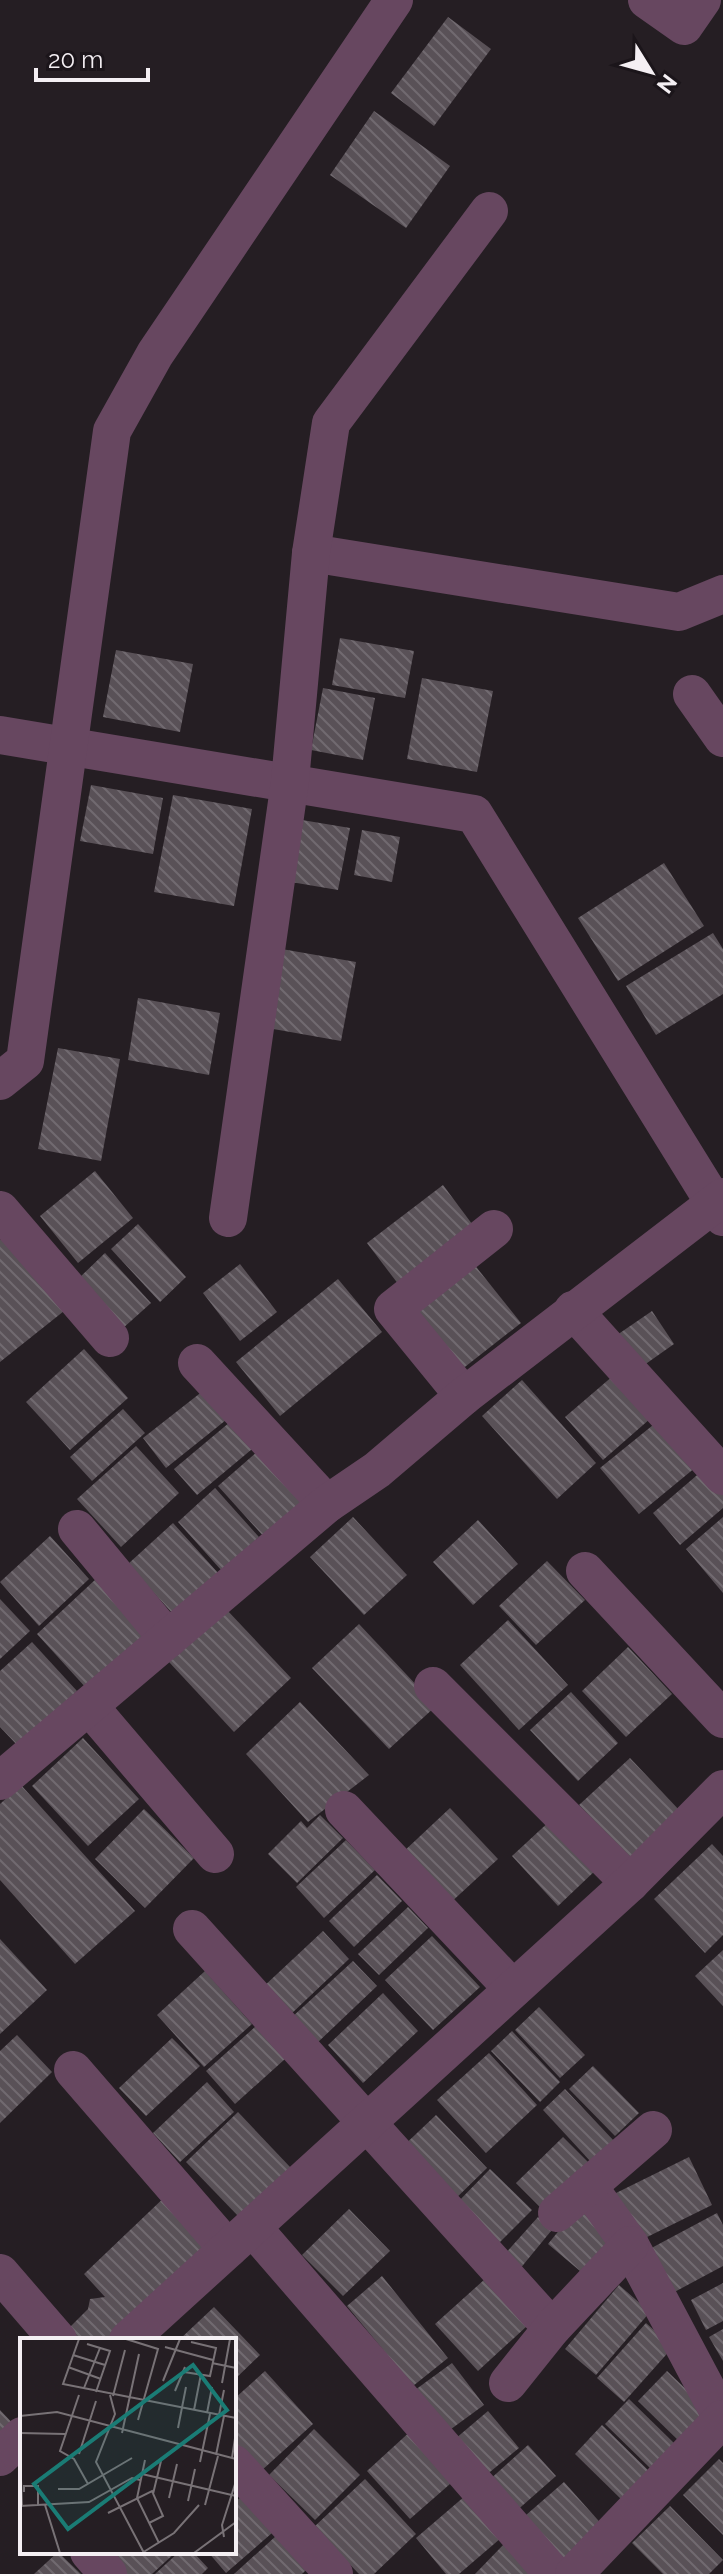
<svg xmlns="http://www.w3.org/2000/svg" width="723" height="2574" font-family="Raleway,sans-serif">
	<defs>
		<pattern id="building-back-hatch" width="6" height="6" patternUnits="userSpaceOnUse" patternTransform="scale(2)"><rect width="6" height="6" fill="#595157"/><path d="M-1 5l2 2M0 0l6 6M5-1l2 2" fill="none" stroke="#716a70"/></pattern>
	</defs>
	<rect width="100%" height="100%" fill="#251e23"/>
	<g fill="url(#building-back-hatch)">
		<path d="M448,17L491,49L434,126L391,93Z"/>
		<path d="M374,111L450,166L406,228L330,175Z"/>
		<path d="M340,638L414,651L405,698L332,685Z"/>
		<path d="M116,650L193,664L180,732L103,717Z"/>
		<path d="M422,678L493,691L477,772L407,759Z"/>
		<path d="M323,688L375,698L363,760L311,750Z"/>
		<path d="M91,785L163,798L153,854L80,841Z"/>
		<path d="M173,795L252,809L234,906L154,892Z"/>
		<path d="M302,820L350,828L338,890L291,882Z"/>
		<path d="M362,830L400,837L392,882L354,875Z"/>
		<path d="M664,863L704,926L618,981L578,918Z"/>
		<path d="M713,933L723,949V994L656,1035L626,986Z"/>
		<path d="M276,948L356,962L341,1041L262,1027Z"/>
		<path d="M138,998L220,1013L209,1075L128,1060Z"/>
		<path d="M58,1048L120,1059L101,1161L38,1149Z"/>
		<path d="M95,1171L133,1218L78,1263L40,1216Z"/>
		<path d="M443,1185L481,1236L405,1293L367,1243Z"/>
		<path d="M138,1224L186,1277L160,1302L111,1249Z"/>
		<path d="M4,1237L64,1311L0,1362V1240Z"/>
		<path d="M105,1253L151,1303L122,1329L77,1280Z"/>
		<path d="M473,1263L521,1323L461,1370L414,1308Z"/>
		<path d="M240,1264L277,1312L240,1341L203,1293Z"/>
		<path d="M338,1279L382,1332L280,1416L236,1362Z"/>
		<path d="M652,1311L674,1344L640,1368L617,1335Z"/>
		<path d="M84,1349L128,1398L70,1450L26,1402Z"/>
		<path d="M614,1375L651,1418L603,1460L565,1417Z"/>
		<path d="M522,1380L596,1463L557,1499L482,1416Z"/>
		<path d="M208,1387L231,1416L166,1468L143,1438Z"/>
		<path d="M123,1409L145,1433L92,1481L70,1457Z"/>
		<path d="M236,1417L258,1444L197,1495L174,1469Z"/>
		<path d="M658,1421L696,1467L639,1514L600,1468Z"/>
		<path d="M136,1446L179,1493L121,1547L77,1499Z"/>
		<path d="M259,1450L305,1501L265,1538L218,1486Z"/>
		<path d="M703,1470L723,1494V1508L680,1545L653,1513Z"/>
		<path d="M215,1488L259,1537L222,1571L178,1522Z"/>
		<path d="M353,1517L407,1575L364,1615L310,1557Z"/>
		<path d="M723,1517V1593L686,1549Z"/>
		<path d="M478,1520L518,1564L473,1605L433,1562Z"/>
		<path d="M173,1523L219,1574L174,1615L128,1564Z"/>
		<path d="M50,1536L89,1579L39,1626L0,1582Z"/>
		<path d="M547,1561L585,1600L536,1645L499,1606Z"/>
		<path d="M97,1578L148,1634L87,1689L37,1634Z"/>
		<path d="M0,1599L30,1631L0,1659Z"/>
		<path d="M226,1609L291,1678L234,1732L169,1662Z"/>
		<path d="M508,1620L568,1685L519,1730L460,1665Z"/>
		<path d="M359,1624L436,1706L389,1749L312,1668Z"/>
		<path d="M32,1642L77,1691L18,1746L0,1727V1671Z"/>
		<path d="M628,1647L672,1694L626,1737L582,1691Z"/>
		<path d="M571,1692L618,1743L578,1781L530,1730Z"/>
		<path d="M300,1702L369,1775L308,1822L246,1754Z"/>
		<path d="M83,1738L139,1799L88,1846L32,1786Z"/>
		<path d="M630,1758L681,1812L630,1859L579,1805Z"/>
		<path d="M21,1785L135,1911L75,1964L0,1880V1804Z"/>
		<path d="M450,1808L498,1859L448,1905L401,1854Z"/>
		<path d="M144,1809L194,1858L145,1908L95,1859Z"/>
		<path d="M320,1815L343,1838L297,1883L268,1854L301,1821L307,1828Z"/>
		<path d="M552,1819L598,1868L558,1906L512,1856Z"/>
		<path d="M346,1840L375,1870L324,1918L296,1887Z"/>
		<path d="M712,1844L723,1856V1935L705,1953L654,1899Z"/>
		<path d="M377,1875L402,1901L354,1947L329,1921Z"/>
		<path d="M408,1907L428,1928L379,1975L358,1954Z"/>
		<path d="M323,1931L349,1959L289,2016L262,1988Z"/>
		<path d="M432,1936L480,1987L433,2030L385,1980Z"/>
		<path d="M0,1939L47,1990L0,2034Z"/>
		<path d="M723,1950V2006L695,1976Z"/>
		<path d="M353,1961L377,1986L316,2044L291,2018Z"/>
		<path d="M205,1971L252,2024L204,2067L157,2015Z"/>
		<path d="M383,1993L418,2031L363,2083L328,2045Z"/>
		<path d="M539,2007L585,2055L560,2078L515,2030Z"/>
		<path d="M256,2026L285,2059L235,2104L206,2071Z"/>
		<path d="M512,2031L560,2082L540,2102L491,2051Z"/>
		<path d="M17,2035L52,2072L0,2123V2051Z"/>
		<path d="M172,2038L200,2066L146,2116L119,2088Z"/>
		<path d="M489,2053L537,2105L486,2153L437,2100Z"/>
		<path d="M593,2066L639,2113L615,2136L569,2089Z"/>
		<path d="M207,2082L234,2112L180,2162L153,2133Z"/>
		<path d="M565,2089L615,2142L592,2163L543,2110Z"/>
		<path d="M238,2112L291,2168L240,2218L186,2162Z"/>
		<path d="M436,2115L487,2168L448,2206L397,2152Z"/>
		<path d="M563,2137L590,2164L543,2210L516,2183Z"/>
		<path d="M689,2157L712,2205L637,2242L614,2194Z"/>
		<path d="M490,2169L532,2210L496,2246L455,2205Z"/>
		<path d="M171,2191L217,2240L112,2340H78L68,2329L88,2309L90,2299L105,2297L84,2274Z"/>
		<path d="M578,2207L617,2240L586,2276L548,2244Z"/>
		<path d="M349,2209L390,2251L343,2296L302,2255Z"/>
		<path d="M717,2213L723,2225V2266L667,2296L644,2252Z"/>
		<path d="M538,2217L551,2231L519,2270L504,2255Z"/>
		<path d="M382,2276L448,2358L413,2386L347,2306Z"/>
		<path d="M485,2279L527,2326L478,2371L435,2324Z"/>
		<path d="M723,2283V2321L706,2330L691,2300Z"/>
		<path d="M619,2285L650,2312L596,2375L565,2349Z"/>
		<path d="M214,2307L260,2355L234,2380V2340H179Z"/>
		<path d="M646,2323L673,2347L624,2402L597,2378Z"/>
		<path d="M723,2329V2361L709,2337Z"/>
		<path d="M452,2363L484,2405L447,2432L415,2390Z"/>
		<path d="M265,2371L313,2424L261,2471L234,2441V2399Z"/>
		<path d="M667,2371L711,2413L681,2443L638,2401Z"/>
		<path d="M629,2399L675,2444L651,2469L605,2424Z"/>
		<path d="M0,2410L20,2431L0,2449Z"/>
		<path d="M488,2411L519,2448L485,2476L455,2439Z"/>
		<path d="M602,2425L652,2474L624,2502L575,2454Z"/>
		<path d="M414,2428L458,2477L410,2519L367,2471Z"/>
		<path d="M314,2429L360,2475L315,2520L269,2475Z"/>
		<path d="M528,2445L556,2476L514,2513L487,2482Z"/>
		<path d="M719,2459L723,2463V2535L683,2495Z"/>
		<path d="M365,2479L416,2534L374,2574H359L314,2527Z"/>
		<path d="M564,2482L605,2528L559,2569L518,2522Z"/>
		<path d="M465,2496L501,2538L459,2574H446L416,2538Z"/>
		<path d="M241,2497L272,2533L226,2573L208,2552H234V2503Z"/>
		<path d="M670,2506L723,2560L709,2574H663L632,2543Z"/>
		<path d="M276,2536L307,2569L302,2574H234Z"/>
		<path d="M505,2543L537,2574H475Z"/>
		<path d="M58,2552L81,2574H34Z"/>
		<path d="M121,2552H176L152,2574H122L110,2562Z"/>
		<path d="M179,2552H193L208,2568L202,2574H155Z"/>
	</g>
	<g fill="none" stroke-linecap="round" stroke-linejoin="round">
		<g stroke="#674760" stroke-width="38">
			<path d="M647,0L684,26L702,0"/>
			<path d="M311,553L679,612L723,594"/>
			<path d="M692,694L723,738"/>
			<path d="M0,735L474,814L723,1217"/>
			<path d="M0,1081L25,1061L112,431L155,354L394,0"/>
			<path d="M0,1210L110,1338"/>
			<path d="M228,1218L290,781L311,553L331,423L489,211"/>
			<path d="M573,1310L723,1476"/>
			<path d="M197,1363L327,1504"/>
			<path d="M464,1396L393,1309L494,1229"/>
			<path d="M77,1529L168,1639"/>
			<path d="M585,1571L723,1719"/>
			<path d="M433,1686L630,1883"/>
			<path d="M89,1706L215,1854"/>
			<path d="M0,1781L327,1504L377,1470L464,1396L723,1197"/>
			<path d="M344,1810L513,1989"/>
			<path d="M192,1929L552,2328"/>
			<path d="M73,2070L228,2249"/>
			<path d="M588,2186L630,2245L723,2420"/>
			<path d="M557,2213L653,2130"/>
			<path d="M252,2227L553,2574"/>
			<path d="M0,2273L58,2340"/>
			<path d="M128,2340L630,1883L723,1789"/>
			<path d="M508,2383L552,2328L630,2245"/>
			<path d="M0,2457L22,2436"/>
			<path d="M234,2464L334,2574"/>
			<path d="M89,2552L108,2574"/>
			<path d="M574,2574L722,2419"/>
		</g>
	</g>
	<g transform="translate(20 2338)">
		<rect width="216" height="216" fill="#251e23"/>
		<path fill="none" stroke="#787276" stroke-width="2" d="M59,1L43,46L216,80M106,1L138,11L118,82M67,6L90,13L76,54M145,9L193,22M53,17L85,27M192,25L216,30M48,29L81,41M164,34L190,38L196,10L171,4M143,43L160,1M202,45L210,1M64,50L80,10M155,53L165,29M59,57L40,113L54,121L68,146M90,57L95,76L76,124L124,215M93,58L105,12M174,72L181,36M187,75L192,49M199,77L204,52M0,78L37,74L216,121M158,90L166,49M0,95L45,96M102,95L119,16M0,114L2,168M59,116L76,63M196,117L204,78M212,120L216,94M125,122L117,160L139,205M180,124L190,76M122,136L216,158M38,151H59L112,120M4,154V148H18V167M133,156L141,123M149,160L157,126M168,163L175,131M25,167L40,215M185,167L198,118M0,168L69,164L112,140L120,142M88,175L132,153L143,178L129,185M204,199L202,187L216,143M122,215L154,195L179,167M174,215L216,184"/>
		<path fill="#1a7c75" fill-opacity="0.15" stroke="#1a7c75" stroke-width="4" d="M173,27L207,72L48,191L14,146Z"/>
		<rect width="216" height="216" fill="none" stroke="#f4eff3" stroke-width="4"/>
	</g>
	<g transform="translate(651 72) rotate(127)" stroke="#1b151a" stroke-width="6" paint-order="stroke">
	<path d="M0-6L14 30L0 20L-14 30Z" fill="#f4eff3"/>
	<text y="-12" font-size="22" font-weight="bold" text-anchor="middle" fill="#f4eff3">N</text>
	</g>
	<path d="M36 68v12h112v-12" fill="none" stroke="#f4eff3" stroke-width="4"/>
	<text x="48" y="68" font-size="24" fill="#f4eff3" stroke="#1b151a" stroke-width="6" paint-order="stroke">20 m</text>
</svg>
